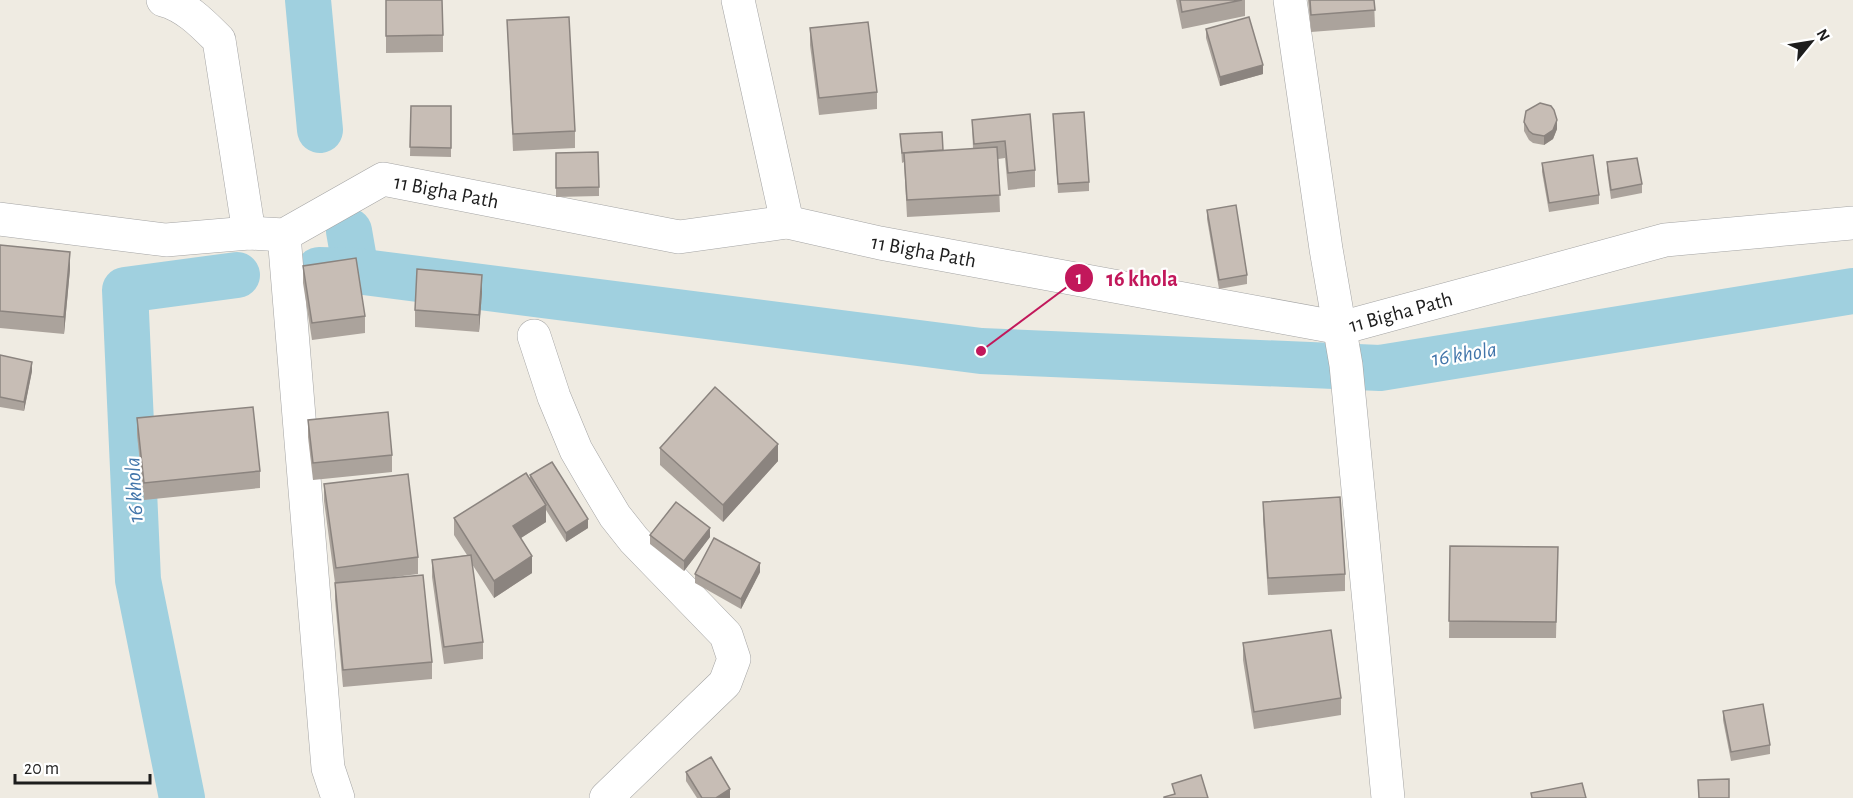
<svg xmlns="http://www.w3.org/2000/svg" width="1853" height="798" font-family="'Alegreya Sans',sans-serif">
	<rect width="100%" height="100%" fill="#efebe2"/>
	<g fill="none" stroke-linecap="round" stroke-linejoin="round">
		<g stroke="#a0d0df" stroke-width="46">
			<path d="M308,0L320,130"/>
			<path d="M349,231L356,271"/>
			<path d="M319,270L356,271L981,351L1380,368L1853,291"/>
			<path d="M182,798L138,580L125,290L237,275"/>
		</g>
		<defs>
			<g id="minor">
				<path d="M163,0C186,6 203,24 219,40L249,233"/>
				<path d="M738,0L787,222"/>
				<path d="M1290,0L1326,249L1346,365L1388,798"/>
				<path id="s1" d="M0,219L166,240L249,233L284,235L383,179L679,237L787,222L880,243L1341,328L1665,240L1853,223"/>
				<path d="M284,235L328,768L338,798"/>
				<path d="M534,336L554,397L576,450L594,481L615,516L634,540L726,635L734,659L725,683L606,798"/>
			</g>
		</defs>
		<use href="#minor" stroke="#a4a4a4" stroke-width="34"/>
		<use href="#minor" stroke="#fff" stroke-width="33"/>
	</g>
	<g fill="#aba39c">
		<path d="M386,0L443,35V52L386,53Z"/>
		<path d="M1176,0H1245V16L1182,29Z"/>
		<path d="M1308,0H1374L1375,27L1311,32Z"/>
		<path d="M507,20L575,131V148L513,151Z"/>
		<path d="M810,28L877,92V109L819,115L810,45Z"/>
		<path d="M1206,29L1263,74L1220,86L1206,38Z"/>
		<path d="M411,106H451V157L410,156Z"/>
		<path d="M1030,114L1035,170V187L1008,190L1005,158L998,159L1000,212L907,217L904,162L902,163L900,134L943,150L973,149L972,120Z"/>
		<path d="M1053,114L1089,182V191L1058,193Z"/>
		<path d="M1524,122L1557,129L1553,139L1544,145L1533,143L1529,140L1524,131Z"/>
		<path d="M556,153L599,187V196L556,197Z"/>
		<path d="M1607,162L1642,184V193L1611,199L1607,171Z"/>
		<path d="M1542,163L1599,195V204L1549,212L1542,172Z"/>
		<path d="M1207,210L1247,275V284L1219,289L1207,219Z"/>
		<path d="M0,251L70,269L64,334L0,328Z"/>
		<path d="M303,266L365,316V333L312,340L303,283Z"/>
		<path d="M482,292L479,332L415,327V310Z"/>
		<path d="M0,355L32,371L24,411L0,407Z"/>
		<path d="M137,418L260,471V488L144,500L137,435Z"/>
		<path d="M308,420L392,455V472L313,480L308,437Z"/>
		<path d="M660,448L778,461L723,522L660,465Z"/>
		<path d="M530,475L588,528L566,542L546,510V522L521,538L532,573L494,598L472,564L483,642V659L444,664L432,577V560L467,555L454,535V518L530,480Z"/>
		<path d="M324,484L418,557V574L387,578L432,662V679L343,687L335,600V583L324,501Z"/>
		<path d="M1263,502L1345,574V591L1268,595L1263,519Z"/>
		<path d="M650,535L710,537L684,571L650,544Z"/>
		<path d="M1450,546L1558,547L1556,638H1449Z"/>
		<path d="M760,572L741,609L695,583V574Z"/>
		<path d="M1243,643L1341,698V715L1254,729L1243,660Z"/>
		<path d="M1723,711L1770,745V754L1731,761L1723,720Z"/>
		<path d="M686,772L730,798H697L686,781Z"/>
	</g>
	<g fill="#8b847f">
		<path d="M1263,65V74L1220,86V77Z"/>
		<path d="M1557,120V129L1553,139L1544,145V136Z"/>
		<path d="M70,252V269L64,334V317Z"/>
		<path d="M482,275V292L479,332V315Z"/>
		<path d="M32,362V371L24,411V402Z"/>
		<path d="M778,444V461L723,522V505Z"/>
		<path d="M546,505V522L513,543V526Z"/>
		<path d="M588,519V528L566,542V533Z"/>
		<path d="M710,528V537L684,571V561Z"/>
		<path d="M532,556V573L494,598V581Z"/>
		<path d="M760,563V572L741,609V599Z"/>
		<path d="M730,789V798H716Z"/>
	</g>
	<g fill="#c7bdb5" stroke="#8b847f" stroke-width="1.5">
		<path d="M386,0H442L443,35L386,36Z"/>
		<path d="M1180,0H1242L1182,12Z"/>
		<path d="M1310,0H1374L1375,10L1311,15Z"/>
		<path d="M569,17L575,131L513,134L507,20Z"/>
		<path d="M1249,17L1263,65L1220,77L1206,29Z"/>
		<path d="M868,22L877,92L819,98L810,28Z"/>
		<path d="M1540,103L1551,106L1554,110L1557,120L1553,130L1544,136L1533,134L1529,131L1524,122L1526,111Z"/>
		<path d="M411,106H451V148L410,147Z"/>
		<path d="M1084,112L1089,182L1058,184L1053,114Z"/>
		<path d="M1030,114L1035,170L1008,173L1005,141L974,144L972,120Z"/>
		<path d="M942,132L943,150L902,153L900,134Z"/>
		<path d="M997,147L1000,195L907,200L904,153Z"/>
		<path d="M598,152L599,187L556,188V153Z"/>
		<path d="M1593,155L1599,195L1549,203L1542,163Z"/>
		<path d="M1637,158L1642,184L1611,190L1607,162Z"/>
		<path d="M1236,205L1247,275L1219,280L1207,210Z"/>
		<path d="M0,245L70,252L64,317L0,311Z"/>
		<path d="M356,258L365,316L312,323L303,266Z"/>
		<path d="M417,269L482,275L479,315L415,310Z"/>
		<path d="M0,355L32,362L24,402L0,397Z"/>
		<path d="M715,387L778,444L723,505L660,448Z"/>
		<path d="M253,407L260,471L144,483L137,418Z"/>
		<path d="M388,412L392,455L313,463L308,420Z"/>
		<path d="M552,462L588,519L566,533L530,475Z"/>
		<path d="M526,473L546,505L513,526L532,556L494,581L454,518Z"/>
		<path d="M408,474L418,557L336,568L324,484Z"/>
		<path d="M1340,497L1345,574L1268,578L1263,502Z"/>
		<path d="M676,502L710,528L684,561L650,535Z"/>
		<path d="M714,538L760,563L741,599L695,574Z"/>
		<path d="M1450,546L1558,547L1556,622L1449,621Z"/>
		<path d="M471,555L483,642L444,647L432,560Z"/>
		<path d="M423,575L432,662L343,670L335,583Z"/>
		<path d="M1331,630L1341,698L1254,712L1243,643Z"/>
		<path d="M1763,704L1770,745L1731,752L1723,711Z"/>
		<path d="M711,757L730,789L716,798H702L686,772Z"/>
		<path d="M1201,775L1208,798H1164V797L1175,794L1172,784Z"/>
		<path d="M1729,779V798H1699L1698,780Z"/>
		<path d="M1582,783L1586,798H1532L1531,793Z"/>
	</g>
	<g text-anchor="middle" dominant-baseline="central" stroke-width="4.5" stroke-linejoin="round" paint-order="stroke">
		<g font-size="21" fill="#1d1d1d" stroke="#fff">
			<text stroke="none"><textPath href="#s1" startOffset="464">11 Bigha Path</textPath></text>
			<text stroke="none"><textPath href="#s1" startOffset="950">11 Bigha Path</textPath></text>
			<text stroke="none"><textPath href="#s1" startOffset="1436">11 Bigha Path</textPath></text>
		</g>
		<g font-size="22" font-style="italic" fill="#4275aa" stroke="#fff">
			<text transform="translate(1464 354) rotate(-9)">16 khola</text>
			<text transform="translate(134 490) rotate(-93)">16 khola</text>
		</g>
	</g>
	<path fill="none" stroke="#c2185b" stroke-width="2" d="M981 351L1079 278"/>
	<g fill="#c2185b" stroke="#fff" stroke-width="2">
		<circle cx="981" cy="351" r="6"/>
		<circle cx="1079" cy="278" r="15"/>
	</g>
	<g font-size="18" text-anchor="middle" font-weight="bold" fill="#fff">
		<text x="1079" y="284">1</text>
	</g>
	<g font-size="22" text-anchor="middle" font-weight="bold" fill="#c2185b" stroke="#fff" stroke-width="4.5" stroke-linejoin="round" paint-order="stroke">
		<text x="1142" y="286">16 khola</text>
	</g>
	<g transform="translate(1811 42) rotate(60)" stroke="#ffffff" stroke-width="4.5" paint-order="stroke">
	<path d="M0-4.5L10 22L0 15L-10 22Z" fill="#1d1d1d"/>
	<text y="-9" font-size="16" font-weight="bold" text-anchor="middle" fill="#1d1d1d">N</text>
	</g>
	<path d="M15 774v9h135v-9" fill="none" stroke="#1d1d1d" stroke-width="3"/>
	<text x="24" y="774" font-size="18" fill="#1d1d1d" stroke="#ffffff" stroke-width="4.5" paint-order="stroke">20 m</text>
</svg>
